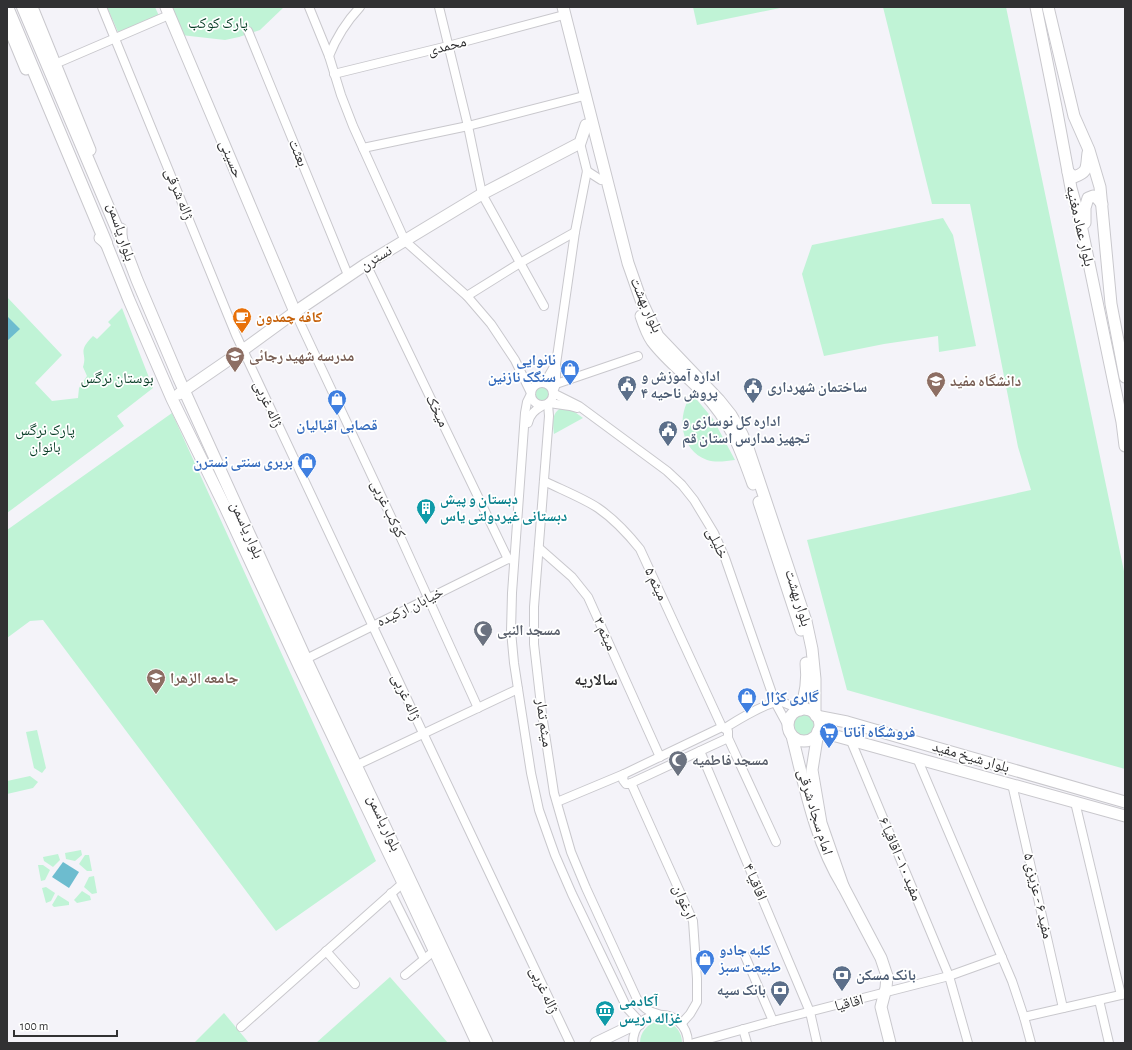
<svg xmlns="http://www.w3.org/2000/svg" width="1132" height="1050" font-family="'Alegreya Sans','Noto Naskh Arabic',sans-serif">
	<rect width="100%" height="100%" fill="#f4f3f9"/>
	<g fill="#c0f3d6">
		<path d="M107,7H155L159,16L118,32Z"/>
		<path d="M170,7H284L260,30L239,37L225,40L181,35Z"/>
		<path d="M693,7H785L697,25Z"/>
		<path d="M883,7H1006L1125,576V769L847,690L807,540L1031,490L1018,447L970,204H932Z"/>
		<path d="M943,218L953,235L976,346L939,352L938,336L884,344L824,356L802,274L812,245Z"/>
		<path d="M7,297L62,355L35,383L52,401L78,398L79,388L87,376L83,367C88,352 76,353 93,336L97,339L111,325L108,322L122,308L153,388L117,416L124,426L7,513Z"/>
		<circle cx="542" cy="394" r="8"/>
		<path d="M692,394L713,419L735,460C726,461 716,463 707,460C680,450 676,415 692,394Z"/>
		<path d="M562,408L572,410L583,418L554,434C553,424 551,412 562,408Z"/>
		<path d="M172,413L376,861L276,931L43,620L30,621L7,638V530Z"/>
		<circle cx="803" cy="725" r="12"/>
		<path d="M37,730L46,768L42,773L34,768L26,732Z"/>
		<path d="M30,776L38,782L33,788L7,794V781Z"/>
		<path d="M81,850L82,855L75,861L66,859L65,853Z"/>
		<path d="M58,854L60,860L53,867L44,861L43,857Z"/>
		<path d="M85,855H89L92,871H87L79,864Z"/>
		<path d="M38,865H43L50,870L45,880L41,881Z"/>
		<path d="M94,876L97,893L92,894L84,887L89,877Z"/>
		<path d="M46,887L55,893L51,901L46,903L42,888Z"/>
		<path d="M82,891L90,896L91,900L77,903L74,900Z"/>
		<path d="M58,895L69,902V905L54,907L52,905Z"/>
		<path d="M390,977L448,1043H316Z"/>
		<path d="M224,1013L249,1043H194Z"/>
		<path d="M657,1021C670,1020 682,1028 682,1043H640C640,1032 647,1025 657,1021Z"/>
	</g>
	<g fill="#6dbccf">
		<path d="M7,316L20,329L7,341Z"/>
		<path d="M63,862L79,872L69,888L52,877Z"/>
	</g>
	<g fill="none" stroke-linecap="round" stroke-linejoin="round">
		<defs>
			<g id="street">
				<path d="M102,7L236,335L423,733L570,1043"/>
				<path d="M309,7L329,56L341,95L353,126L405,241L467,296L491,324L515,360L531,393"/>
				<path d="M439,7L468,126L482,194L544,306"/>
				<path d="M248,31L348,275"/>
				<path d="M329,56C336,38 347,21 360,7"/>
				<path d="M55,64L169,15"/>
				<path d="M334,74L448,46L560,16"/>
				<path d="M363,148L468,126L580,97"/>
				<path d="M587,171L601,180"/>
				<path d="M366,264L508,559"/>
				<path d="M467,296L520,263L575,232"/>
				<path d="M295,312L400,536L478,708"/>
				<circle cx="542" cy="394" r="11"/>
				<path d="M539,383L548,377L555,365"/>
				<path d="M556,384L638,356"/>
				<path d="M553,392L556,384V364L575,232L587,171L580,143"/>
				<path d="M553,393L579,406L667,471L682,485L694,500L714,533L725,558L775,702L788,726"/>
				<path d="M531,394L527,402L525,413L512,593L511,631L514,663L531,773L539,810L555,855L572,894L627,1008L641,1023"/>
				<path d="M549,403L570,406L577,408"/>
				<path d="M548,404L549,416L534,607V644L542,714L554,793L571,852L586,888L637,999C643,1007 648,1012 658,1014"/>
				<path d="M528,423C530,414 535,410 542,406"/>
				<path d="M544,481C560,489 583,498 598,508C614,519 628,534 640,549L722,727"/>
				<path d="M539,548L572,577L588,597L660,757"/>
				<path d="M306,659L508,559L514,560"/>
				<path d="M722,727L728,731V738L629,784H626L623,780L624,774Z"/>
				<path d="M725,728C736,721 770,700 782,702C788,704 794,707 799,710"/>
				<path d="M728,738L776,842"/>
				<path d="M851,741L949,976L968,1043"/>
				<path d="M700,751L810,1012L817,1043"/>
				<path d="M917,758L1012,981L1024,1017L1031,1043"/>
				<path d="M357,765L518,689"/>
				<path d="M631,783L693,921L697,979V1002L690,1014L681,1024"/>
				<path d="M1012,784L1063,1008"/>
				<path d="M557,802L624,774"/>
				<path d="M1075,802L1121,995"/>
				<path d="M391,893L424,959"/>
				<path d="M326,951L355,984"/>
				<path d="M745,956L773,1021"/>
				<path d="M405,975L434,951"/>
				<path d="M1099,1000L1109,1043"/>
				<path d="M1024,1017L1125,994"/>
				<path d="M241,1027L403,883"/>
				<path d="M743,1029L747,1043"/>
				<path d="M633,1043C633,1006 687,1005 688,1043"/>
				<path d="M694,1043L773,1021L949,976L1002,957"/>
			</g>
			<g id="secondary">
				<path d="M32,7L90,150"/>
				<path d="M166,7L295,312"/>
				<path d="M563,7L628,263L641,300L658,336L719,400L731,415L742,434L748,448L806,621L812,649L815,679V714"/>
				<path d="M1036,7L1056,107L1071,188L1080,220L1122,422L1125,446"/>
				<path d="M1048,7L1074,116L1089,150L1100,187L1111,304L1125,377"/>
				<path d="M7,23L26,69"/>
				<path d="M1068,172L1074,177C1089,172 1086,167 1088,153"/>
				<path d="M1085,223V208L1088,198L1093,196L1097,198L1102,204"/>
				<path d="M121,229V238L137,280L179,379L306,659L487,1043"/>
				<path d="M100,238L106,243L129,300L172,399L225,507L300,668L403,883L477,1043"/>
				<path d="M641,316C644,325 647,334 652,341C670,365 696,382 714,405C733,428 743,456 753,484"/>
				<path d="M179,394L243,350L295,312L366,264L482,194L580,143L586,125"/>
				<path d="M759,502L801,630"/>
				<circle cx="804" cy="725" r="16"/>
				<path d="M800,710C806,694 808,680 806,663"/>
				<path d="M816,716L847,722L1125,802"/>
				<path d="M818,731L1125,816"/>
				<path d="M792,736C805,787 815,841 843,886L821,823L812,770L818,732"/>
				<path d="M843,886L881,958L887,976L886,988L881,1007L890,1043"/>
				<path d="M596,1043L627,1028L639,1024"/>
			</g>
			<g id="primary">
				<path d="M7,7L106,243"/>
				<path d="M23,7L121,238"/>
			</g>
		</defs>
		<use href="#street" stroke="#c9c8cd" stroke-width="10"/>
		<use href="#secondary" stroke="#c9c8cd" stroke-width="13"/>
		<use href="#primary" stroke="#c9c8cd" stroke-width="14"/>
		<use href="#street" stroke="#fff" stroke-width="8"/>
		<use href="#secondary" stroke="#fff" stroke-width="11"/>
		<use href="#primary" stroke="#fff" stroke-width="12"/>
	</g>
	<defs>
		<symbol id="cafe-pin" viewBox="-11 -11 22 30"><path d="M0 17L-7.5 6A9.5 9.5 0 1 1 7.5 6Z" fill="#e8710a" stroke="#fff"/><path d="M-5.5-4.5H6V0H3Q3 3.5 0 3.5H-2.5Q-5.5 3.5-5.5 0ZM3-3.2v2h1.7v-2ZM-6 4.5H4V6H-6Z" fill="#fff"/></symbol>
		<symbol id="school-pin" viewBox="-11 -11 22 30"><path d="M0 17L-7.5 6A9.5 9.5 0 1 1 7.5 6Z" fill="#8d6e63" stroke="#fff"/><path d="M0-5L7-2L0 1L-7-2ZM-4 1L0 2.5L4 1V4Q0 6-4 4Z" fill="#fff"/></symbol>
		<symbol id="shop-pin" viewBox="-11 -11 22 30"><path d="M0 17L-7.5 6A9.5 9.5 0 1 1 7.5 6Z" fill="#3f7fe0" stroke="#fff"/><path d="M-5-2.5h2.3a2.7 3.5 0 0 1 5.4 0H5L5.5 6h-11ZM-1.5-2.5h3a1.5 2.3 0 0 0-3 0Z" fill="#fff"/></symbol>
		<symbol id="university-pin" viewBox="-11 -11 22 30"><path d="M0 17L-7.5 6A9.5 9.5 0 1 1 7.5 6Z" fill="#8d6e63" stroke="#fff"/><path d="M0-5L7-2L0 1L-7-2ZM-4 1L0 2.5L4 1V4Q0 6-4 4Z" fill="#fff"/></symbol>
		<symbol id="civic-pin" viewBox="-11 -11 22 30"><path d="M0 17L-7.5 6A9.5 9.5 0 1 1 7.5 6Z" fill="#5c6f8a" stroke="#fff"/><path d="M-.6-6.5H3V-4.5H.6V-3L4-1V1h2V6H-6V1h2V-1L-.6-3ZM-1.2 2.5V6h2.4V2.5Z" fill="#fff"/></symbol>
		<symbol id="building-pin" viewBox="-11 -11 22 30"><path d="M0 17L-7.5 6A9.5 9.5 0 1 1 7.5 6Z" fill="#0f9aa8" stroke="#fff"/><path d="M-4-6H4V6H1V3H-1V6H-4ZM-2.5-4.3h1.7v1.8h-1.7ZM.8-4.3h1.7v1.8H.8ZM-2.5-1h1.7V.8h-1.7ZM.8-1h1.7V.8H.8Z" fill="#fff"/></symbol>
		<symbol id="mosque-pin" viewBox="-11 -11 22 30"><path d="M0 17L-7.5 6A9.5 9.5 0 1 1 7.5 6Z" fill="#6b7280" stroke="#fff"/><path d="M3.5-4.9A6 6 0 1 0 3.5 4.9A5 5 0 1 1 3.5-4.9Z" fill="#fff"/></symbol>
		<symbol id="supermarket-pin" viewBox="-11 -11 22 30"><path d="M0 17L-7.5 6A9.5 9.5 0 1 1 7.5 6Z" fill="#3f7fe0" stroke="#fff"/><path d="M-6-5.5h2.5l.6 2H6L4.5 2H-2.5L-4.4-4H-6ZM-1.5 3.2a1.3 1.3 0 1 0 .1 0ZM3 3.2a1.3 1.3 0 1 0 .1 0Z" fill="#fff"/></symbol>
		<symbol id="bank-pin" viewBox="-11 -11 22 30"><path d="M0 17L-7.5 6A9.5 9.5 0 1 1 7.5 6Z" fill="#5c6f8a" stroke="#fff"/><path d="M-6-4H6V4H-6ZM0-2.3a2.3 2.3 0 1 0 0 4.6a2.3 2.3 0 1 0 0-4.6Z" fill="#fff"/></symbol>
		<symbol id="museum-pin" viewBox="-11 -11 22 30"><path d="M0 17L-7.5 6A9.5 9.5 0 1 1 7.5 6Z" fill="#0f9aa8" stroke="#fff"/><path d="M0-6L6-3V-2H-6V-3ZM-5-1h2V3h-2ZM-1-1h2V3h-2ZM3-1h2V3H3ZM-6 4H6V6H-6Z" fill="#fff"/></symbol>
	</defs>
	<g fill-rule="evenodd">
		<use href="#cafe-pin" x="231" y="306" width="22" height="30"/>
		<use href="#school-pin" x="224" y="345" width="22" height="30"/>
		<use href="#shop-pin" x="559" y="358" width="22" height="30"/>
		<use href="#university-pin" x="925" y="370" width="22" height="30"/>
		<use href="#civic-pin" x="616" y="374" width="22" height="30"/>
		<use href="#civic-pin" x="742" y="376" width="22" height="30"/>
		<use href="#shop-pin" x="326" y="388" width="22" height="30"/>
		<use href="#civic-pin" x="657" y="419" width="22" height="30"/>
		<use href="#shop-pin" x="296" y="451" width="22" height="30"/>
		<use href="#building-pin" x="415" y="497" width="22" height="30"/>
		<use href="#mosque-pin" x="472" y="619" width="22" height="30"/>
		<use href="#university-pin" x="145" y="667" width="22" height="30"/>
		<use href="#shop-pin" x="736" y="686" width="22" height="30"/>
		<use href="#supermarket-pin" x="818" y="721" width="22" height="30"/>
		<use href="#mosque-pin" x="667" y="749" width="22" height="30"/>
		<use href="#shop-pin" x="694" y="948" width="22" height="30"/>
		<use href="#bank-pin" x="831" y="964" width="22" height="30"/>
		<use href="#bank-pin" x="769" y="979" width="22" height="30"/>
		<use href="#museum-pin" x="594" y="999" width="22" height="30"/>
	</g>
	<g text-anchor="middle" dominant-baseline="central" stroke-width="3.5" stroke-linejoin="round" paint-order="stroke">
		<g font-size="15" fill="#053b24" stroke="#fff">
			<text x="218" y="23">پارک کوکب</text>
			<text x="117" y="378">بوستان نرگس</text>
			<text x="45" y="430">پارک نرگس<tspan x="45" dy="17">بانوان</tspan></text>
		</g>
		<g font-size="15" fill="#313133" stroke="#fff">
			<text transform="translate(447 46) rotate(-14)">محمدی</text>
			<text transform="translate(298 153) rotate(68)">بعثت</text>
			<text transform="translate(231 159) rotate(67)">حسینی</text>
			<text transform="translate(179 194) rotate(68)">ژاله شرقی</text>
			<text transform="translate(1080 226) rotate(77)">بلوار عماد مغنیه</text>
			<text transform="translate(121 232) rotate(72)">بلوار یاسمن</text>
			<text transform="translate(376 258) rotate(-31)">نسترن</text>
			<text transform="translate(646 305) rotate(66)">بلوار بهشت</text>
			<text transform="translate(268 404) rotate(65)">ژاله غربی</text>
			<text transform="translate(437 411) rotate(64)">میخک</text>
			<text transform="translate(388 509) rotate(65)">کوکب غربی</text>
			<text transform="translate(247 530) rotate(66)">بلوار یاسمن</text>
			<text transform="translate(717 543) rotate(65)">خلیلی</text>
			<text transform="translate(656 584) rotate(65)">میثم ۵</text>
			<text transform="translate(798 598) rotate(73)">بلوار بهشت</text>
			<text transform="translate(410 607) rotate(-26)">خیابان ارکیده</text>
			<text transform="translate(605 634) rotate(66)">میثم ۳</text>
			<text transform="translate(406 697) rotate(65)">ژاله غربی</text>
			<text transform="translate(544 723) rotate(82)">میثم تمار</text>
			<text transform="translate(971 757) rotate(16)">بلوار شیخ مفید</text>
			<text transform="translate(815 812) rotate(73)">امام سجاد شرقی</text>
			<text transform="translate(384 823) rotate(65)">بلوار یاسمن</text>
			<text transform="translate(900 859) rotate(67)">مفید ۱۰ - اقاقیا ۶</text>
			<text transform="translate(755 882) rotate(67)">اقاقیا ۴</text>
			<text transform="translate(1038 896) rotate(77)">مفید ۶ - عزیزی ۵</text>
			<text transform="translate(684 902) rotate(67)">ارغوان</text>
			<text transform="translate(544 990) rotate(65)">ژاله غربی</text>
			<text transform="translate(849 1003) rotate(-14)">اقاقیا</text>
		</g>
		<g font-size="15" font-weight="bold" fill="#c56008" stroke="#fff" text-anchor="start">
			<text x="256" y="317">کافه چمدون</text>
		</g>
		<g font-size="15" font-weight="bold" fill="#785e54" stroke="#fff" text-anchor="start">
			<text x="249" y="356">مدرسه شهید رجائی</text>
			<text x="950" y="381">دانشگاه مفید</text>
			<text x="170" y="678">جامعه الزهرا</text>
		</g>
		<g font-size="15" font-weight="bold" fill="#366cbe" stroke="#fff" text-anchor="start">
			<text x="556" y="360" text-anchor="end">نانوایی<tspan x="556" dy="17">سنگک نازنین</tspan></text>
			<text x="337" y="425" text-anchor="middle">قصابی اقبالیان</text>
			<text x="293" y="462" text-anchor="end">بربری سنتی نسترن</text>
			<text x="761" y="697">گالری کژال</text>
			<text x="843" y="732">فروشگاه آناتا</text>
			<text x="719" y="950">کلبه جادو<tspan x="719" dy="17">طبیعت سبز</tspan></text>
		</g>
		<g font-size="15" font-weight="bold" fill="#4e5e75" stroke="#fff" text-anchor="start">
			<text x="641" y="376">اداره آموزش و<tspan x="641" dy="17">پروش ناحیه ۴</tspan></text>
			<text x="767" y="387">ساختمان شهرداری</text>
			<text x="682" y="421">اداره کل نوسازی و<tspan x="682" dy="17">تجهیز مدارس استان قم</tspan></text>
			<text x="856" y="975">بانک مسکن</text>
			<text x="766" y="990" text-anchor="end">بانک سپه</text>
		</g>
		<g font-size="15" font-weight="bold" fill="#0d838f" stroke="#fff" text-anchor="start">
			<text x="440" y="499">دبستان و پیش<tspan x="440" dy="17">دبستانی غیردولتی یاس</tspan></text>
			<text x="619" y="1001">آکادمی<tspan x="619" dy="17">غزاله دریس</tspan></text>
		</g>
		<g font-size="15" font-weight="bold" fill="#5b616d" stroke="#fff" text-anchor="start">
			<text x="497" y="630">مسجد النبی</text>
			<text x="692" y="760">مسجد فاطمیه</text>
		</g>
		<g font-size="16" font-weight="bold" fill="#313133" stroke="#fff">
			<text x="596" y="680">سالاریه</text>
		</g>
	</g>
	<rect width="1132" height="1050" fill="none" stroke="#313133" stroke-width="16"/>
	<path d="M14 1030v6h103v-6" fill="none" stroke="#313133" stroke-width="2"/>
	<text x="20" y="1030" font-size="12" fill="#313133" stroke="#ffffff" stroke-width="3" paint-order="stroke">100 m</text>
</svg>
